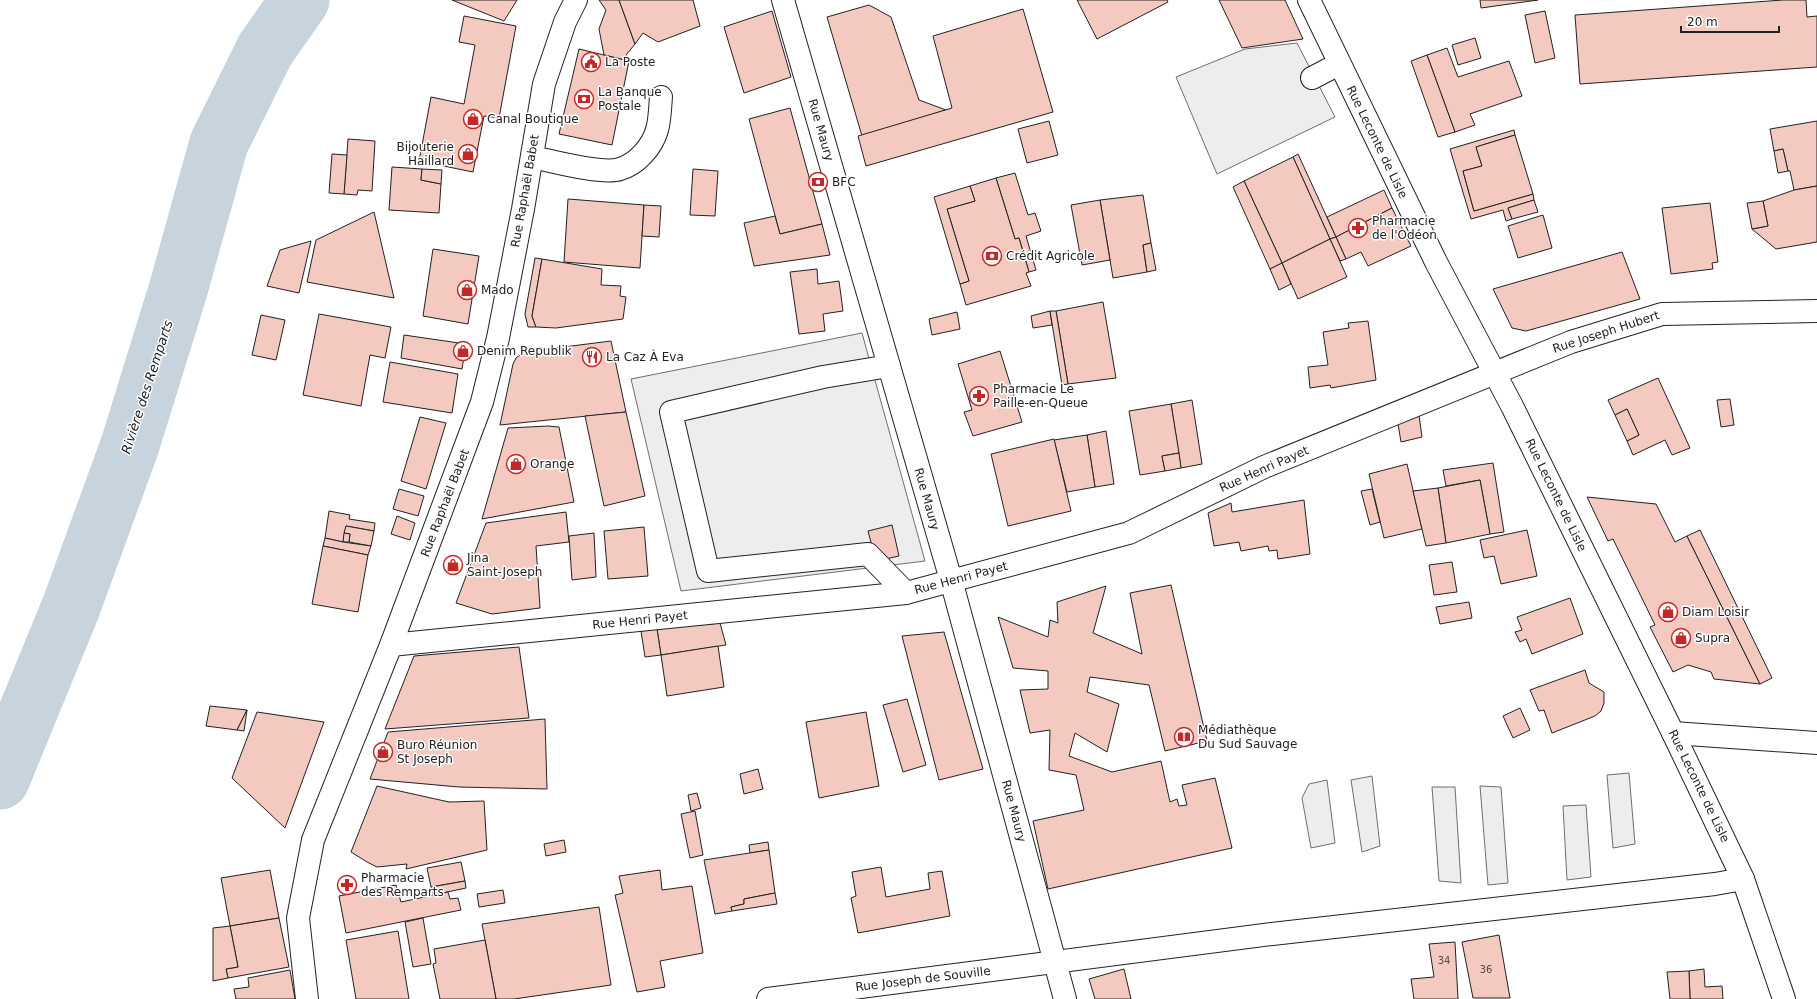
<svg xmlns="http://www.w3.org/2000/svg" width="1817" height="999" font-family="'DejaVu Sans',sans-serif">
	<rect width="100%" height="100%" fill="#fff"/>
	<g fill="#ededed" stroke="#6f6f6f">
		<path d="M1297,43L1335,117L1217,174L1176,77L1245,49Z"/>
		<path d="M862,333L925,561L681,591L631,379Z"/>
		<path d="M1629,773L1635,844L1613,848L1607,775Z"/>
		<path d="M1372,776L1380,846L1362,852L1351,780Z"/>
		<path d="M1327,780L1335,843L1311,848L1302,798L1309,784Z"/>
		<path d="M1480,786L1501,787L1508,883L1488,885Z"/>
		<path d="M1432,787H1455L1461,883L1439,881Z"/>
		<path d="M1586,805L1591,877L1567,880L1563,806Z"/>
	</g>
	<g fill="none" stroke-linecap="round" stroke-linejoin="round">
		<path stroke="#c7d3dd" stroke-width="59" d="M0,780L71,607L130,445L178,290L219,143L265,50L300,0"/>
	</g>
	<g fill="#f3c9c0" stroke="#222">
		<path d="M452,0H517L504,21Z"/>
		<path d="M599,0H619L635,44L626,55L629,61L604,55L599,29L606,10Z"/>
		<path d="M619,0H693L700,26L658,42L643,33L635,44Z"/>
		<path d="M1077,0H1167L1168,2L1097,39Z"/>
		<path d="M1219,0H1285L1303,39L1242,48Z"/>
		<path d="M1480,0H1538L1481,8Z"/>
		<path d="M1783,0H1806L1807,17L1817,16V67L1580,84L1575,15Z"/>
		<path d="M869,5L891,17L919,100L946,110L862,136L827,17Z"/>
		<path d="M1023,9L1053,112L866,166L858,136L952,108L933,36Z"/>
		<path d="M772,11L791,77L744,93L724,27Z"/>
		<path d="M1545,11L1555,58L1535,63L1525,15Z"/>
		<path d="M464,16L516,26L499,118L484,116L473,172L419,161L431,97L464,104L475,45L459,42Z"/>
		<path d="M1475,38L1481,58L1458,65L1452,45Z"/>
		<path d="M1447,48L1458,77L1509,61L1522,96L1470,114L1475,125L1455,132L1427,55Z"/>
		<path d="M579,49L629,61L612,145L559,134Z"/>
		<path d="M1427,55L1455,132L1438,137L1411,61Z"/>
		<path d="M790,108L822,224L780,234L749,119Z"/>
		<path d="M1049,121L1058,155L1027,163L1018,129Z"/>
		<path d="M1817,121V186L1794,190L1790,171H1788L1783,149L1774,151L1770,129Z"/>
		<path d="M1514,130L1515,135L1476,147L1482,166L1463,171L1474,211L1533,194L1534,200L1508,208L1512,219L1506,221L1503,210L1471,219L1450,149Z"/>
		<path d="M1515,135L1533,194L1474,211L1463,171L1482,166L1476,147Z"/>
		<path d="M348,139L375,141L372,191L358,190L357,195L344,194Z"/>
		<path d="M1783,149L1788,171L1778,173L1774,151Z"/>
		<path d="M332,154L347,155L344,194L329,193Z"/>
		<path d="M1298,154L1336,237L1330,239L1293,157Z"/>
		<path d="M1293,157L1330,239L1282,263L1244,181Z"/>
		<path d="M392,167L422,169L421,180L441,184L439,213L389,210Z"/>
		<path d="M422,169L442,170L441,184L421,180Z"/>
		<path d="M693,169L718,171L715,216L690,215Z"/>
		<path d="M1015,173L1028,215L1035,213L1041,231L1026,236L1036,270L1029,272L1019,238L1015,239L996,178Z"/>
		<path d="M996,178L1015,239L1019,238L1029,272L1026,273L1031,286L966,305L960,284L969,281L947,209L975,201L970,186Z"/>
		<path d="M1244,181L1282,263L1270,269L1233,187Z"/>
		<path d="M970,186L975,201L947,209L969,281L960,284L934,197Z"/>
		<path d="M1817,186V242L1776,249L1752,229L1768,226L1763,201L1794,190Z"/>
		<path d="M1384,190L1392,208L1336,237L1327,217Z"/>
		<path d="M1143,195L1151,243L1143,245L1147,272L1113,278L1100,200Z"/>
		<path d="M568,199L644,205L640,268L564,262Z"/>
		<path d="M1100,200L1110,260L1082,265L1071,205Z"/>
		<path d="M1534,200L1538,212L1512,219L1508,208Z"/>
		<path d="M1763,201L1768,226L1752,229L1747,203Z"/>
		<path d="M1710,203L1718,262L1712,263L1713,269L1671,274L1662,208Z"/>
		<path d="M644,205L661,206L659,237L642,236Z"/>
		<path d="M1392,208L1411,246L1368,266L1361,252L1346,259L1336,237Z"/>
		<path d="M374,212L394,298L307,282L316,240Z"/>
		<path d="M1543,215L1552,248L1518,258L1508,226Z"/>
		<path d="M775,216L780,234L822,224L830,255L754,266L744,223Z"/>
		<path d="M1336,237L1346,259L1340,261L1330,239Z"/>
		<path d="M1330,239L1347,277L1298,299L1282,263Z"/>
		<path d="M311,241L299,293L267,286L280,250Z"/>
		<path d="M1151,243L1156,270L1147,272L1143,245Z"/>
		<path d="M433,249L479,256L468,324L423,316Z"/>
		<path d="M1622,252L1640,299L1526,331L1512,328L1493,289Z"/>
		<path d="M535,258L542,259L532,316L536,327H528L525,314Z"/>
		<path d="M542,259L602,269L601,285L621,286L620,296L626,297L623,319L556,328L536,327L532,316Z"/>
		<path d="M1282,263L1291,284L1279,290L1270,269Z"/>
		<path d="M817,269L818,284L839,281L843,311L823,314L825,331L799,334L790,272Z"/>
		<path d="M1103,302L1116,378L1068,384L1056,311Z"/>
		<path d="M1050,311L1052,325L1033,328L1031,316Z"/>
		<path d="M1050,311H1056L1068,384L1062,385Z"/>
		<path d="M957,312L960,329L932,335L929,319Z"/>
		<path d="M319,314L391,327L385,358L370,355L361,406L303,395Z"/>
		<path d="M261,315L285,320L276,360L252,355Z"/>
		<path d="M1368,321L1376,380L1331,388L1330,385L1310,388L1308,367L1328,365L1323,332L1349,328L1348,323Z"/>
		<path d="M404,335L466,344L462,369L401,358Z"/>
		<path d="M611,341L626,412L500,425L513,364L516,358L524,352Z"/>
		<path d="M1000,351L1022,422L973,436L964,412L972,410L958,364Z"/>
		<path d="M390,362L458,374L452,413L383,402Z"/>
		<path d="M1658,378L1690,448L1672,455L1665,440L1633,455L1627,441L1639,435L1627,409L1615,415L1608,400Z"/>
		<path d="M1730,399L1734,425L1721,427L1717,400Z"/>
		<path d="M1192,400L1202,464L1181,468L1171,404Z"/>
		<path d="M1171,404L1179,453L1162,456L1165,471L1140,475L1129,411Z"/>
		<path d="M1627,409L1639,435L1627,441L1615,415Z"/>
		<path d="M626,412L645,496L604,506L585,416Z"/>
		<path d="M1419,415L1422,437L1401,442L1398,424Z"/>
		<path d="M420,417L446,423L426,489L401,481Z"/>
		<path d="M548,426L559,427L574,502L482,519L508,428Z"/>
		<path d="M1106,431L1114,484L1095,487L1087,435Z"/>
		<path d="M1087,435L1095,487L1067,492L1054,440Z"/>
		<path d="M1054,439L1071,511L1008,526L991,454Z"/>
		<path d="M1179,453L1181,468L1165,471L1162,456Z"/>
		<path d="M1493,463L1504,532L1490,534L1480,480L1446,486L1443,470Z"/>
		<path d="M1407,464L1422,529L1384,538L1369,474Z"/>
		<path d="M1480,480L1490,534L1446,543L1438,488Z"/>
		<path d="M1438,488L1446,543L1426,546L1413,491Z"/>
		<path d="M399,489L424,496L418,516L393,509Z"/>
		<path d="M1372,489L1380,522L1370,525L1361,491Z"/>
		<path d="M1587,497L1656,504L1675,542L1687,536L1760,684L1714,679L1711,672L1688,665L1673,672L1650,627L1655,625L1613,539L1608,541Z"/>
		<path d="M1304,500L1310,554L1278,559L1277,550L1269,551L1268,546L1241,551L1239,542L1214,546L1208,513L1231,503L1232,512Z"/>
		<path d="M329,511L350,515L349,519L375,523L374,531L346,526L343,542L325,538Z"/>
		<path d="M566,512L569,542L536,546L540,608L492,614L456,603L486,523Z"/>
		<path d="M397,516L415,523L410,540L391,534Z"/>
		<path d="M892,525L899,556L876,561L868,531Z"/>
		<path d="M346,526L374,531L371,546L349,542L350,534L344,533Z"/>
		<path d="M644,527L648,576L608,579L604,531Z"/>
		<path d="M1527,530L1537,576L1501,584L1494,556L1484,558L1480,540Z"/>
		<path d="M1700,530L1772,678L1760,684L1687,536Z"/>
		<path d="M344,533L350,534L349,542H343Z"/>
		<path d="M594,533L596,577L572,580L569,536Z"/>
		<path d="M325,538L343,542L371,546L368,555L323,546Z"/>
		<path d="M323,546L368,555L358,612L312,604Z"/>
		<path d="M1452,562L1457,592L1434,595L1429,565Z"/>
		<path d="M1171,585L1207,741L1165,751L1149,685L1090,677L1087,692L1119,704L1107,752L1075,733L1069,756L1112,772L1161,761L1170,802L1177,799L1179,806L1187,805L1182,785L1215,778L1232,848L1048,889L1033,821L1084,810L1076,775L1049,770L1050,730L1030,733L1020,690L1048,689V671L1013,668L998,617L1048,637L1050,620L1058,623L1057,602L1106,586L1093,633L1142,654L1130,593Z"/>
		<path d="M1570,598L1583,634L1532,654L1526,639L1520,642L1515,632L1522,630L1517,617Z"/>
		<path d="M1469,602L1472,618L1440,624L1436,607Z"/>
		<path d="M720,623L726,645L661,655L657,629Z"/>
		<path d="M657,629L661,655L645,657L641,631Z"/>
		<path d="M944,632L983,769L939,780L902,636Z"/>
		<path d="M718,646L724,687L667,696L661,655Z"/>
		<path d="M519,647L529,718L385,729L414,656Z"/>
		<path d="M1585,670L1589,683L1604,692V703L1601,711L1595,716L1552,733L1544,710L1539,711L1530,690Z"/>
		<path d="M907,699L926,765L903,772L883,705Z"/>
		<path d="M210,706L247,710L237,730L206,726Z"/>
		<path d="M1520,708L1530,730L1513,738L1503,716Z"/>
		<path d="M247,710L244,731L237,730Z"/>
		<path d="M257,712L324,722L285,828L232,778Z"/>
		<path d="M866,712L879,786L819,798L806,722Z"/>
		<path d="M545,719L547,789L459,787L370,779L388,732Z"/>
		<path d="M758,769L763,789L744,794L740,774Z"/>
		<path d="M377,786L449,802L484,801L487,850L406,869L407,864L377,867L367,862L351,852Z"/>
		<path d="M697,793L701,808L691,811L688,795Z"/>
		<path d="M695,811L703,855L690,858L681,814Z"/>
		<path d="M564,840L566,852L546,856L544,844Z"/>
		<path d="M768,842L769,850L750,853L749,845Z"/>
		<path d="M769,850L775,893L744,899V904L731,907L732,911L715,914L704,860Z"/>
		<path d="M461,862L465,881L431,887L427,868Z"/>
		<path d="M881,867L886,897L930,889L928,873L942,871L950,916L858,933L851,898L856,896L852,872Z"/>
		<path d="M270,870L279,918L230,926L221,878Z"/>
		<path d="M660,870L662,890L692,886L703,953L660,961L665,987L637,992L615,895L623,893L619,876Z"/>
		<path d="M465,881L466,888L433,895L431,887Z"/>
		<path d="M396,885L401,902L448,892L450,899L458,898L461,910L346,933L339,896Z"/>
		<path d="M503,890L505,903L479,907L477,894Z"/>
		<path d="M775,893L777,904L732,911L731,907L744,904V899Z"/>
		<path d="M599,907L611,985L514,999H496L482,924Z"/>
		<path d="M279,918L289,967L228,978L226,969L238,967L230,926Z"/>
		<path d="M423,918L431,964L413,967L405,922Z"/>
		<path d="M230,926L238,967L226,969L228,978L213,981V928Z"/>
		<path d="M398,931L409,999H356L346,940Z"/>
		<path d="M1499,935L1510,998H1473L1462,942Z"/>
		<path d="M485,940L496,999H440L433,964L436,963L434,949Z"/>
		<path d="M1455,942L1458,999H1414L1411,979L1434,977L1429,944Z"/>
		<path d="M1124,969L1131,999H1095L1089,979Z"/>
		<path d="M1704,969L1705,987L1722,986L1723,999H1690L1689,971Z"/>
		<path d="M290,970L295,999H236L234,989L249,987L248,978Z"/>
		<path d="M1689,971L1690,999H1670L1667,972Z"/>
	</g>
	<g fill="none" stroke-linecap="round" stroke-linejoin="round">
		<defs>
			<g id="minor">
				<path d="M783,0L951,580L1065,999"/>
				<path d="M1312,78L1339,64"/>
				<path d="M532,157C552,161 602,175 620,169C637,164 652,147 657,130C660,120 660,107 661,97"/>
				<path d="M889,366L823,377L671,412L708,571L868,554L906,593"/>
				<path d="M391,645L906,593L1129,533L1264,467L1571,342L1662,314L1817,311"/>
				<path d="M1673,733L1817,743"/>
				<path d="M768,999L1272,934L1715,884L1743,879"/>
			</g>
			<g id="major">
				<path d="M1309,0L1436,262L1512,406L1673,733L1743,879L1784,999"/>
				<path d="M307,999L298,918L313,840L391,645L482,402L498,338L523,209L544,84L565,22L576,0"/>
			</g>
		</defs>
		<use href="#minor" stroke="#222" stroke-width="24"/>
		<use href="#major" stroke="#222" stroke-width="24"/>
		<use href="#minor" stroke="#fff" stroke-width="22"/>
		<use href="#major" stroke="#fff" stroke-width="22"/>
	</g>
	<defs>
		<symbol id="civic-ring" viewBox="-11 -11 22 22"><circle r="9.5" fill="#fff" stroke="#c62828" stroke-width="1.5"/><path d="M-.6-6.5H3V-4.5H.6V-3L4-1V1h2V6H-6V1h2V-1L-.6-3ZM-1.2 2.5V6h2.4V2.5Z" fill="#c62828"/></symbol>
		<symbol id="bank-ring" viewBox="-11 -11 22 22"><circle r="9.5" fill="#fff" stroke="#c62828" stroke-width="1.5"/><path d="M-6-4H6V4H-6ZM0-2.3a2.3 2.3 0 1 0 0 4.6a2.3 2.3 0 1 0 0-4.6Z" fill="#c62828"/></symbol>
		<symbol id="shop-ring" viewBox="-11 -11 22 22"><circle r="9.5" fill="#fff" stroke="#c62828" stroke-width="1.5"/><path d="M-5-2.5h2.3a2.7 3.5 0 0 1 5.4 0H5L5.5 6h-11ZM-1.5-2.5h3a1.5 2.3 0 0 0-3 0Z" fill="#c62828"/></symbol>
		<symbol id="pharmacy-ring" viewBox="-11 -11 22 22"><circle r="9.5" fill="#fff" stroke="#c62828" stroke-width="1.5"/><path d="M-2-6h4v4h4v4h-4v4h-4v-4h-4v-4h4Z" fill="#c62828"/></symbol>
		<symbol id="restaurant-ring" viewBox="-11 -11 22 22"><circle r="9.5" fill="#fff" stroke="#c62828" stroke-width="1.5"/><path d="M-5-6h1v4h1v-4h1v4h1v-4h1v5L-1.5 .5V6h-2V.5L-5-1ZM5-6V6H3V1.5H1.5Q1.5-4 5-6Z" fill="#c62828"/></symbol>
		<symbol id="library-ring" viewBox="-11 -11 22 22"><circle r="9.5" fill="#fff" stroke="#c62828" stroke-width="1.5"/><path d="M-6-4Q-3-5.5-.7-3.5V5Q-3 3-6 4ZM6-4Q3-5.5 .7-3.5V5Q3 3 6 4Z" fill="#c62828"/></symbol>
	</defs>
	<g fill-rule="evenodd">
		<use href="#civic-ring" x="580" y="51" width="22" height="22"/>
		<use href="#bank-ring" x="573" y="88" width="22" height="22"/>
		<use href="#shop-ring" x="462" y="108" width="22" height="22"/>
		<use href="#shop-ring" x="457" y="143" width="22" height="22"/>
		<use href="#bank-ring" x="807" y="171" width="22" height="22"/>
		<use href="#pharmacy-ring" x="1347" y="217" width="22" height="22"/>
		<use href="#bank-ring" x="981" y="245" width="22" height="22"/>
		<use href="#shop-ring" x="456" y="279" width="22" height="22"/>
		<use href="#shop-ring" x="452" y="340" width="22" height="22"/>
		<use href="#restaurant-ring" x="581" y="346" width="22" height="22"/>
		<use href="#pharmacy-ring" x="968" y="385" width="22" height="22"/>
		<use href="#shop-ring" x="505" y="453" width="22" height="22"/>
		<use href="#shop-ring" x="442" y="554" width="22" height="22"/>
		<use href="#shop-ring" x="1657" y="601" width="22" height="22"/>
		<use href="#shop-ring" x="1670" y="627" width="22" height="22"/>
		<use href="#library-ring" x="1173" y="726" width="22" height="22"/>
		<use href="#shop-ring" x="372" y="741" width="22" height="22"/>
		<use href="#pharmacy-ring" x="336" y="874" width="22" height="22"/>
	</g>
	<g text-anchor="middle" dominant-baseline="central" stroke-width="3" stroke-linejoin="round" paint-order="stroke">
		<g font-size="10" fill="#564c4a">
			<text x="1444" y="960">34</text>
			<text x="1486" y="969">36</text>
		</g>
		<g font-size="12" fill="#222" stroke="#fff" text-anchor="start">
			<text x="605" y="62">La Poste</text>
			<text x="598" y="92">La Banque<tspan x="598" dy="14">Postale</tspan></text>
			<text x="487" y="119">Canal Boutique</text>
			<text x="454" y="147" text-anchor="end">Bijouterie<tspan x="454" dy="14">Haillard</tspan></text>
			<text x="832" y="182">BFC</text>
			<text x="1372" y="221">Pharmacie<tspan x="1372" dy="14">de l'Odéon</tspan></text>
			<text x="1006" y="256">Crédit Agricole</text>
			<text x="481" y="290">Mado</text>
			<text x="477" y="351">Denim Republik</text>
			<text x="606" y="357">La Caz À Eva</text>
			<text x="993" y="389">Pharmacie Le<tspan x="993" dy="14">Paille-en-Queue</tspan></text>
			<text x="530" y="464">Orange</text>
			<text x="467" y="558">Jina<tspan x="467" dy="14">Saint-Joseph</tspan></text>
			<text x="1682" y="612">Diam Loisir</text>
			<text x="1695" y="638">Supra</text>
			<text x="1198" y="730">Médiathèque<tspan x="1198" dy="14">Du Sud Sauvage</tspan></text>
			<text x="397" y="745">Buro Réunion<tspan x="397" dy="14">St Joseph</tspan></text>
			<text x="361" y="878">Pharmacie<tspan x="361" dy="14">des Remparts</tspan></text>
		</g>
		<g font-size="12" fill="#222" stroke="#fff">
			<text transform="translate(821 130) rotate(74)">Rue Maury</text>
			<text transform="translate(1377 142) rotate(64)">Rue Leconte de Lisle</text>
			<text transform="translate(525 191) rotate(-80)">Rue Raphaël Babet</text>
			<text transform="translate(1606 332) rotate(-18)">Rue Joseph Hubert</text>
			<text transform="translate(1264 469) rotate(-24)">Rue Henri Payet</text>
			<text transform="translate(1556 495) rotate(64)">Rue Leconte de Lisle</text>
			<text transform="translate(927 499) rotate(74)">Rue Maury</text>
			<text transform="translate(445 503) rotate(-69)">Rue Raphaël Babet</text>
			<text transform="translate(961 578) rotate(-15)">Rue Henri Payet</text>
			<text transform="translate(640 620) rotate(-6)">Rue Henri Payet</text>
			<text transform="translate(1699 786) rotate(64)">Rue Leconte de Lisle</text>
			<text transform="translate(1014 811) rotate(75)">Rue Maury</text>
			<text transform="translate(923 979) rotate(-7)">Rue Joseph de Souville</text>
		</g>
		<g font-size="13" font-style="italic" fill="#222" stroke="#fff">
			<text transform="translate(147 387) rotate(-72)">Rivière des Remparts</text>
		</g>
	</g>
	<path d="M1681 26v6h98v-6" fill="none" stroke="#222222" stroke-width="2"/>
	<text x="1687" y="26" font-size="12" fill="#222222" stroke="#ffffff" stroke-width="3" paint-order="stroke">20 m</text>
</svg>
